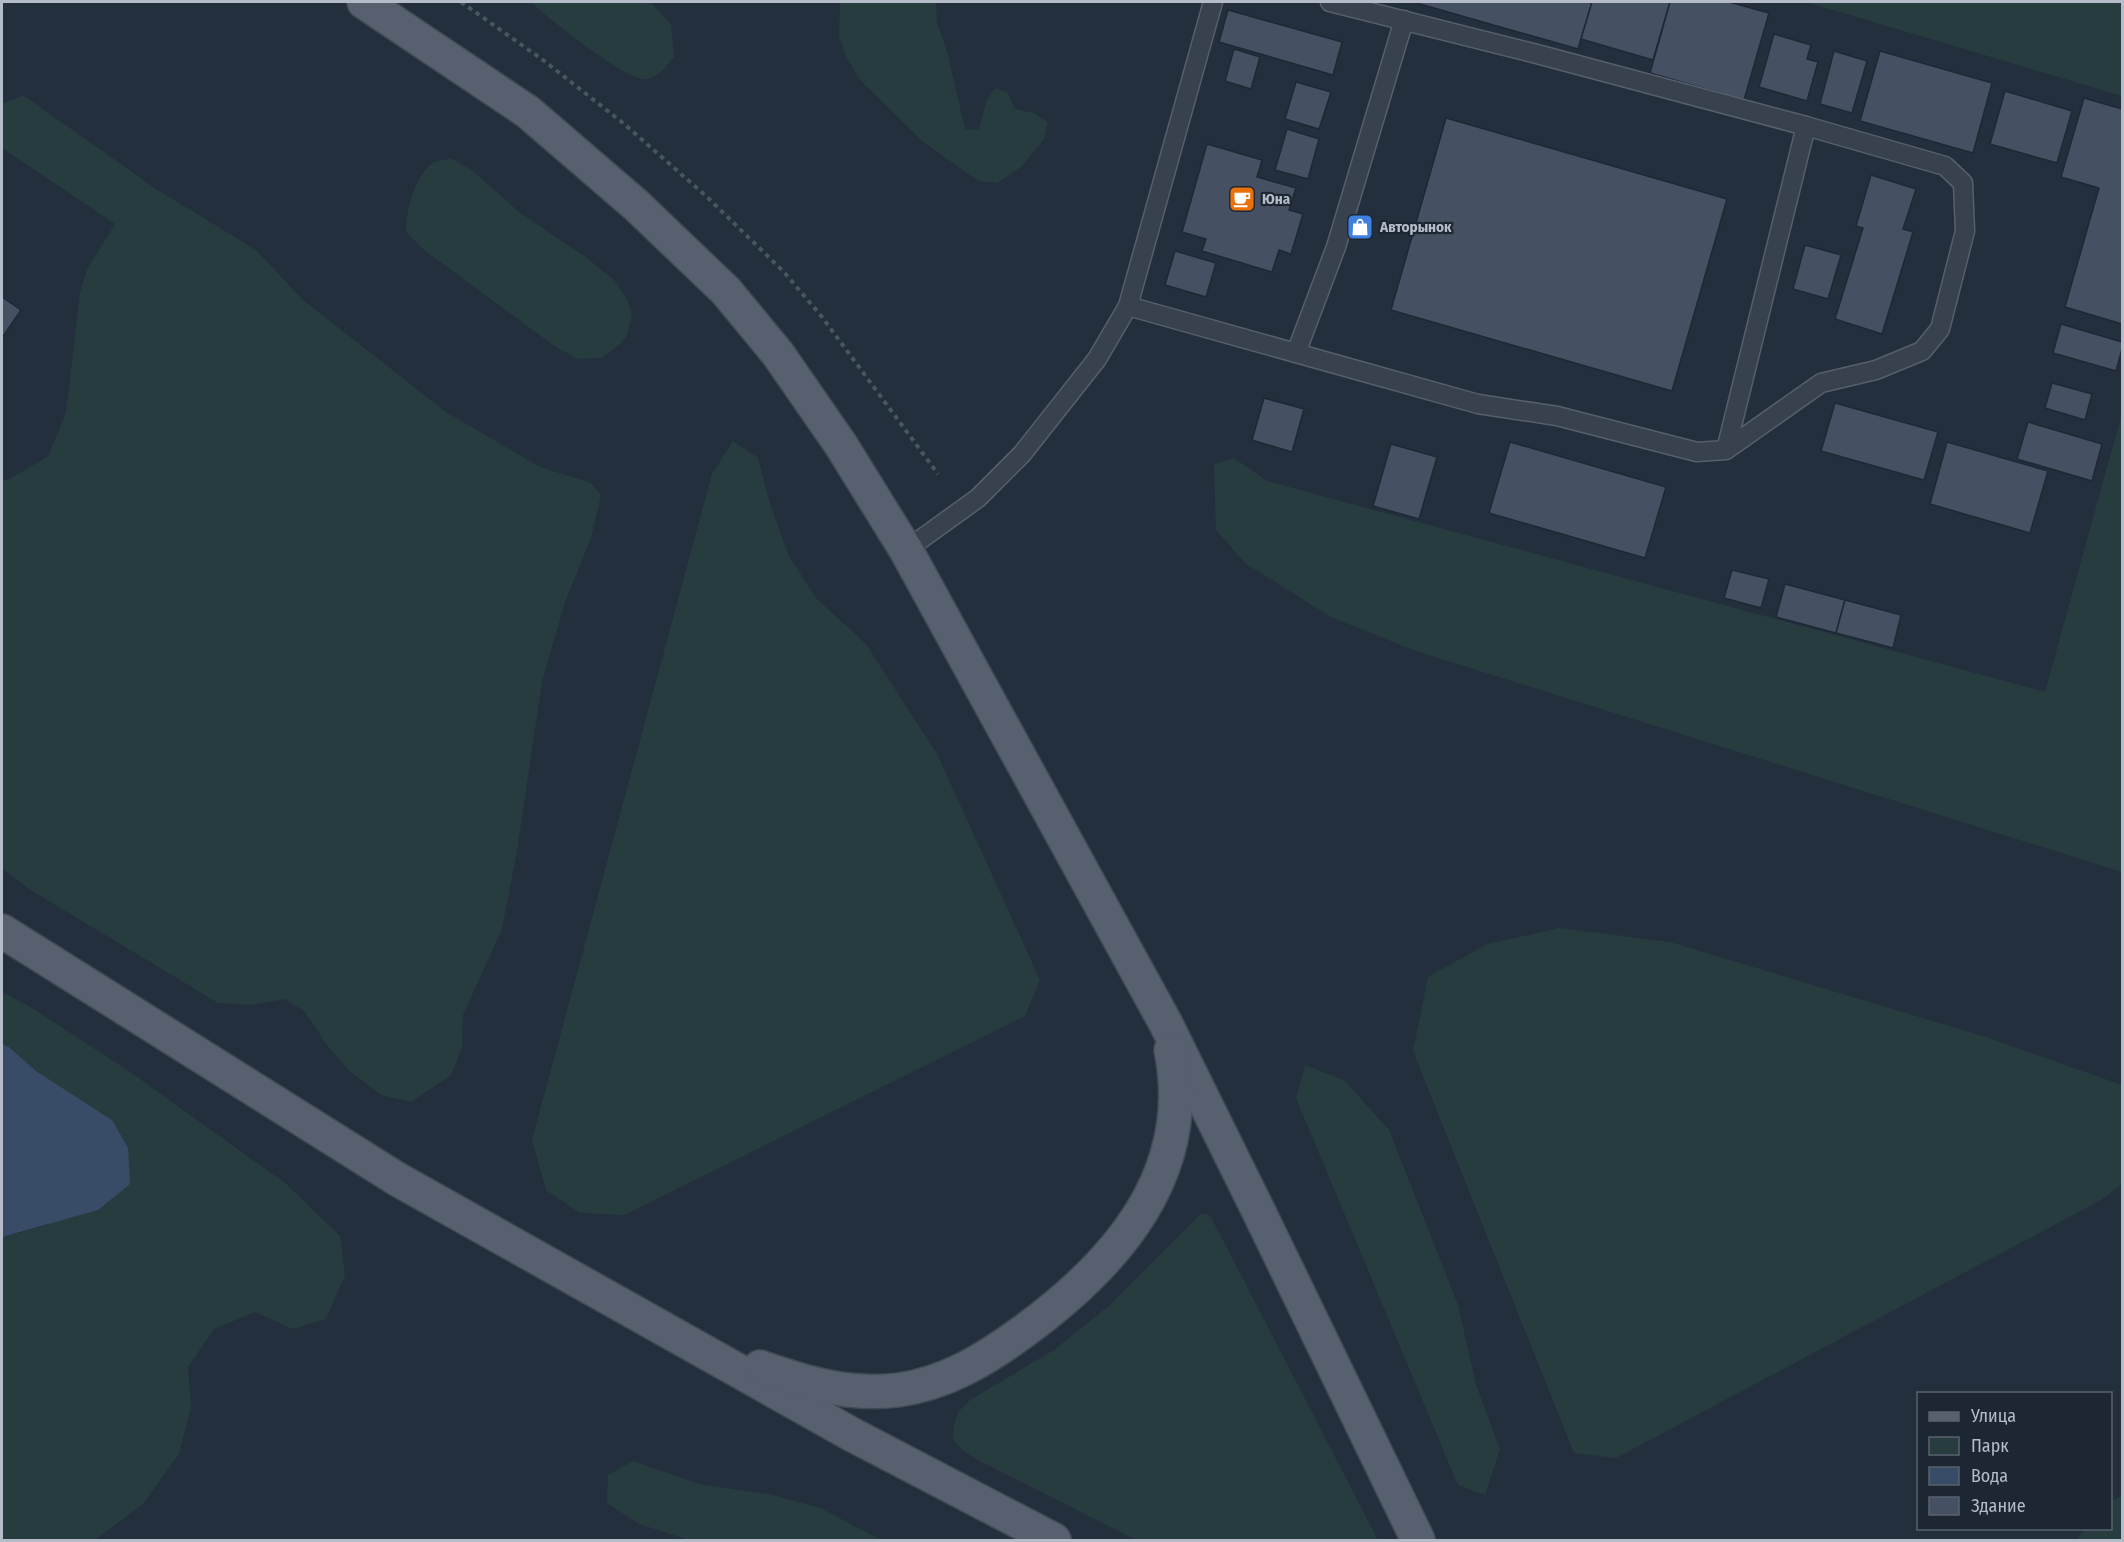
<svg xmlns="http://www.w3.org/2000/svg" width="2124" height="1542" font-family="'Fira Sans Condensed',sans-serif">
	<rect width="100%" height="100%" fill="#242f3e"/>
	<g fill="#263c3f">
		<path d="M530,2H650L671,24L674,57C666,66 658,79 645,79C624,80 548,17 530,2Z"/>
		<path d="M840,2H936L937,23L947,51L965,129L979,130L986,102L995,88L1007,92L1015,109L1034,113L1048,122L1044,139L1021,167L997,183L978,181L922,141L859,79L846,56L839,36Z"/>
		<path d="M1806,2H2122V96Z"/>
		<path d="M23,95L156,189L256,250L303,300L446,412L540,467L591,483L601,495L591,538L565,602L542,682L517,851L502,929L463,1015L462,1048L451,1075L411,1102L381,1095L348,1070L327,1045L305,1012L285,999L250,1005L218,1003L29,889L2,868V480L10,479L48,456L66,413L80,293L87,269L115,224L2,148V104Z"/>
		<path d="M451,158L473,171L519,212L587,258L615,281L628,301L632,315L627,335L620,344L602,358L578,359L556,347L424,250L406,232C406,211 414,177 433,163C438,160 446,160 451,158Z"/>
		<path d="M2122,413V872L1413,650L1331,617L1245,563L1216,530L1214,464L1234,458L1267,481L2045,692Z"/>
		<path d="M733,441L758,458L770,504L789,556L816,598L866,644L937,754L1040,980L1025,1016L625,1215L580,1213L546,1190L532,1140L712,474Z"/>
		<path d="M1560,928L1670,942L1989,1038L2122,1085V1184L2101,1200L1616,1458L1574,1453L1413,1051L1428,977L1487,944Z"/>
		<path d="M2,992L34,1009L136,1076L285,1183L340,1236L345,1275L326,1319L293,1329L255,1312L214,1329L188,1367L191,1407L179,1454L143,1504L95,1540H2V1237L48,1225L112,1120L36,1071L9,1047L2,1044Z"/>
		<path d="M1305,1065L1344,1080L1389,1130L1458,1305L1476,1385L1500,1449L1485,1495L1458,1485L1296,1098Z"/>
		<path d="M1201,1214H1206L1211,1217L1378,1540H1136L974,1458L961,1449L953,1439L954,1425L958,1412L970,1400L1054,1350L1111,1304Z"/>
		<path d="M633,1461L699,1484L773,1495L820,1508L881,1540H689L639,1524L607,1503L608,1475Z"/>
		<path d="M2122,1496V1540H2076L2085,1529L2110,1528L2111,1501Z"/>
	</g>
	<path fill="#394c67" d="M2,1044L9,1047L36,1071L112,1120L128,1148L130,1184L98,1210L2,1237Z"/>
	<g fill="#455162" stroke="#1f2835" stroke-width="1.5">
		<path d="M1413,2H1592L1578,49Z"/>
		<path d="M1592,2H1670L1653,60L1581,39Z"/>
		<path d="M1670,2H1729L1769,13L1744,100L1650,73Z"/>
		<path d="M1228,10L1342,42L1333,75L1219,42Z"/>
		<path d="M1774,34L1811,45L1807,59L1818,62L1807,101L1759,87Z"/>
		<path d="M1234,49L1260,57L1251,89L1225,81Z"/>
		<path d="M1834,51L1867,61L1852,113L1820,104Z"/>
		<path d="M1880,51L1992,83L1973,153L1860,121Z"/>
		<path d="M1296,82L1331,92L1319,129L1285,119Z"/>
		<path d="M2005,91L2072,111L2057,163L1990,144Z"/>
		<path d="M2084,98L2122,109V324L2065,307L2099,188L2061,177Z"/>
		<path d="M1446,118L1727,199L1672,391L1391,310Z"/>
		<path d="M1287,129L1319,139L1308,179L1275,170Z"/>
		<path d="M1207,144L1262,160L1257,177L1296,188L1289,210L1303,214L1291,254L1279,250L1272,272L1202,251L1206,239L1182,232Z"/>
		<path d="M1871,175L1916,189L1903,229L1913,232L1882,334L1835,319L1863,228L1856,226Z"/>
		<path d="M1805,245L1841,255L1828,299L1793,289Z"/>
		<path d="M1175,251L1216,263L1206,297L1165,285Z"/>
		<path d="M2,297L21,310L2,338Z"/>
		<path d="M2061,324L2122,342V349L2116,371L2053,353Z"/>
		<path d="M2052,383L2092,394L2085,420L2045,408Z"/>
		<path d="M1264,398L1304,409L1292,452L1252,440Z"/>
		<path d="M1835,403L1938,432L1924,480L1821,451Z"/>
		<path d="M2028,422L2102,444L2092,481L2017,459Z"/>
		<path d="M1510,442L1666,487L1645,558L1489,513Z"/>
		<path d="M1947,442L2048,471L2030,533L1930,504Z"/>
		<path d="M1391,444L1437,457L1419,519L1373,506Z"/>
		<path d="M1732,570L1769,579L1761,608L1724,598Z"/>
		<path d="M1785,584L1845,600L1836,633L1776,617Z"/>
		<path d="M1845,600L1901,615L1893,648L1836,633Z"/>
	</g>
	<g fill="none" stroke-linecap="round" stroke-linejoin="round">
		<defs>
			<g id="lane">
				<path d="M1330,2L1537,54L1806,126"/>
				<path d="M1128,306L1478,404L1557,416L1697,452L1726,450L1821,383L1876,370L1922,351L1940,329L1965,231L1963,183L1945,166L1806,126L1726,450"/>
				<path d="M1296,353L1336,247L1404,20"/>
				<path d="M906,550L978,498L1022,454L1097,359L1128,306L1213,2"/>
			</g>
			<g id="primary">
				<path d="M364,2L528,112L636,205L726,291L778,354L841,445L906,550L1166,1024L1259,1212L1418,1540"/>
				<path d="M2,931L397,1179L851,1434L1054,1540"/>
				<path d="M760,1367C806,1383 848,1396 898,1390C945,1384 986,1359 1024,1331C1117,1263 1196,1173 1171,1050"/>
			</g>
		</defs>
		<use href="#lane" stroke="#565f6c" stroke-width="21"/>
		<use href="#primary" stroke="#414a57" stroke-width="36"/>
		<path stroke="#44595c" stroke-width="4" stroke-dasharray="4.5 4.5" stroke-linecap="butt" d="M461,2L543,60L623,123L706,196L784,272L822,317L938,474"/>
		<use href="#lane" stroke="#38414e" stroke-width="18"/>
		<use href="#primary" stroke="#56606e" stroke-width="33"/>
	</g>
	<defs>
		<symbol id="cafe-square" viewBox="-11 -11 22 22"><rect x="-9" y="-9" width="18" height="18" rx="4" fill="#e8710a" stroke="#1d2633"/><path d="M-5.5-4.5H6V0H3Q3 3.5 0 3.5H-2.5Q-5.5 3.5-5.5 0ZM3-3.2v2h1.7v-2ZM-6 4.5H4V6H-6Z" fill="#fff"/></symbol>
		<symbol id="shop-square" viewBox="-11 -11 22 22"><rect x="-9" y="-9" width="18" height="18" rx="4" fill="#3f7fe0" stroke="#1d2633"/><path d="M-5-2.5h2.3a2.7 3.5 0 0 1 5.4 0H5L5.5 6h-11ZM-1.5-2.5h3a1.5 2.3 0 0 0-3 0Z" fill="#fff"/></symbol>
	</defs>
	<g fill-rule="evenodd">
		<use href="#cafe-square" x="1227" y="184" width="30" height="30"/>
		<use href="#shop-square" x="1345" y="212" width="30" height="30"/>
	</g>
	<g text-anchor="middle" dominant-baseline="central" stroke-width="4.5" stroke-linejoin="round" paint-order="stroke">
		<g font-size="15" font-weight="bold" fill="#b4bcc9" stroke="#1d2633" text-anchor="start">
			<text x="1262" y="199">Юна</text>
			<text x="1380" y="227">Авторынок</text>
		</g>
	</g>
	<rect width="2124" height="1542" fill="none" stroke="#b4bcc9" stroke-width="6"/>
	<rect x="1917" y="1392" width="195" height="138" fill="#1d2633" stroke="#59626f" stroke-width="1.5"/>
	<rect x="1929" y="1412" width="30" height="9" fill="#56606e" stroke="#59626f" stroke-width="1.5"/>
	<text x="1971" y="1422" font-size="18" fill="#b4bcc9">Улица</text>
	<rect x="1929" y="1437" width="30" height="18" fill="#263c3f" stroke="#59626f" stroke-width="1.5"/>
	<text x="1971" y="1452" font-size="18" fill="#b4bcc9">Парк</text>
	<rect x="1929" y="1467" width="30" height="18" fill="#394c67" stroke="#59626f" stroke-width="1.5"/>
	<text x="1971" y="1482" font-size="18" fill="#b4bcc9">Вода</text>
	<rect x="1929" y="1497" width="30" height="18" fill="#455162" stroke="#59626f" stroke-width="1.5"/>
	<text x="1971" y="1512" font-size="18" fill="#b4bcc9">Здание</text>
</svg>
